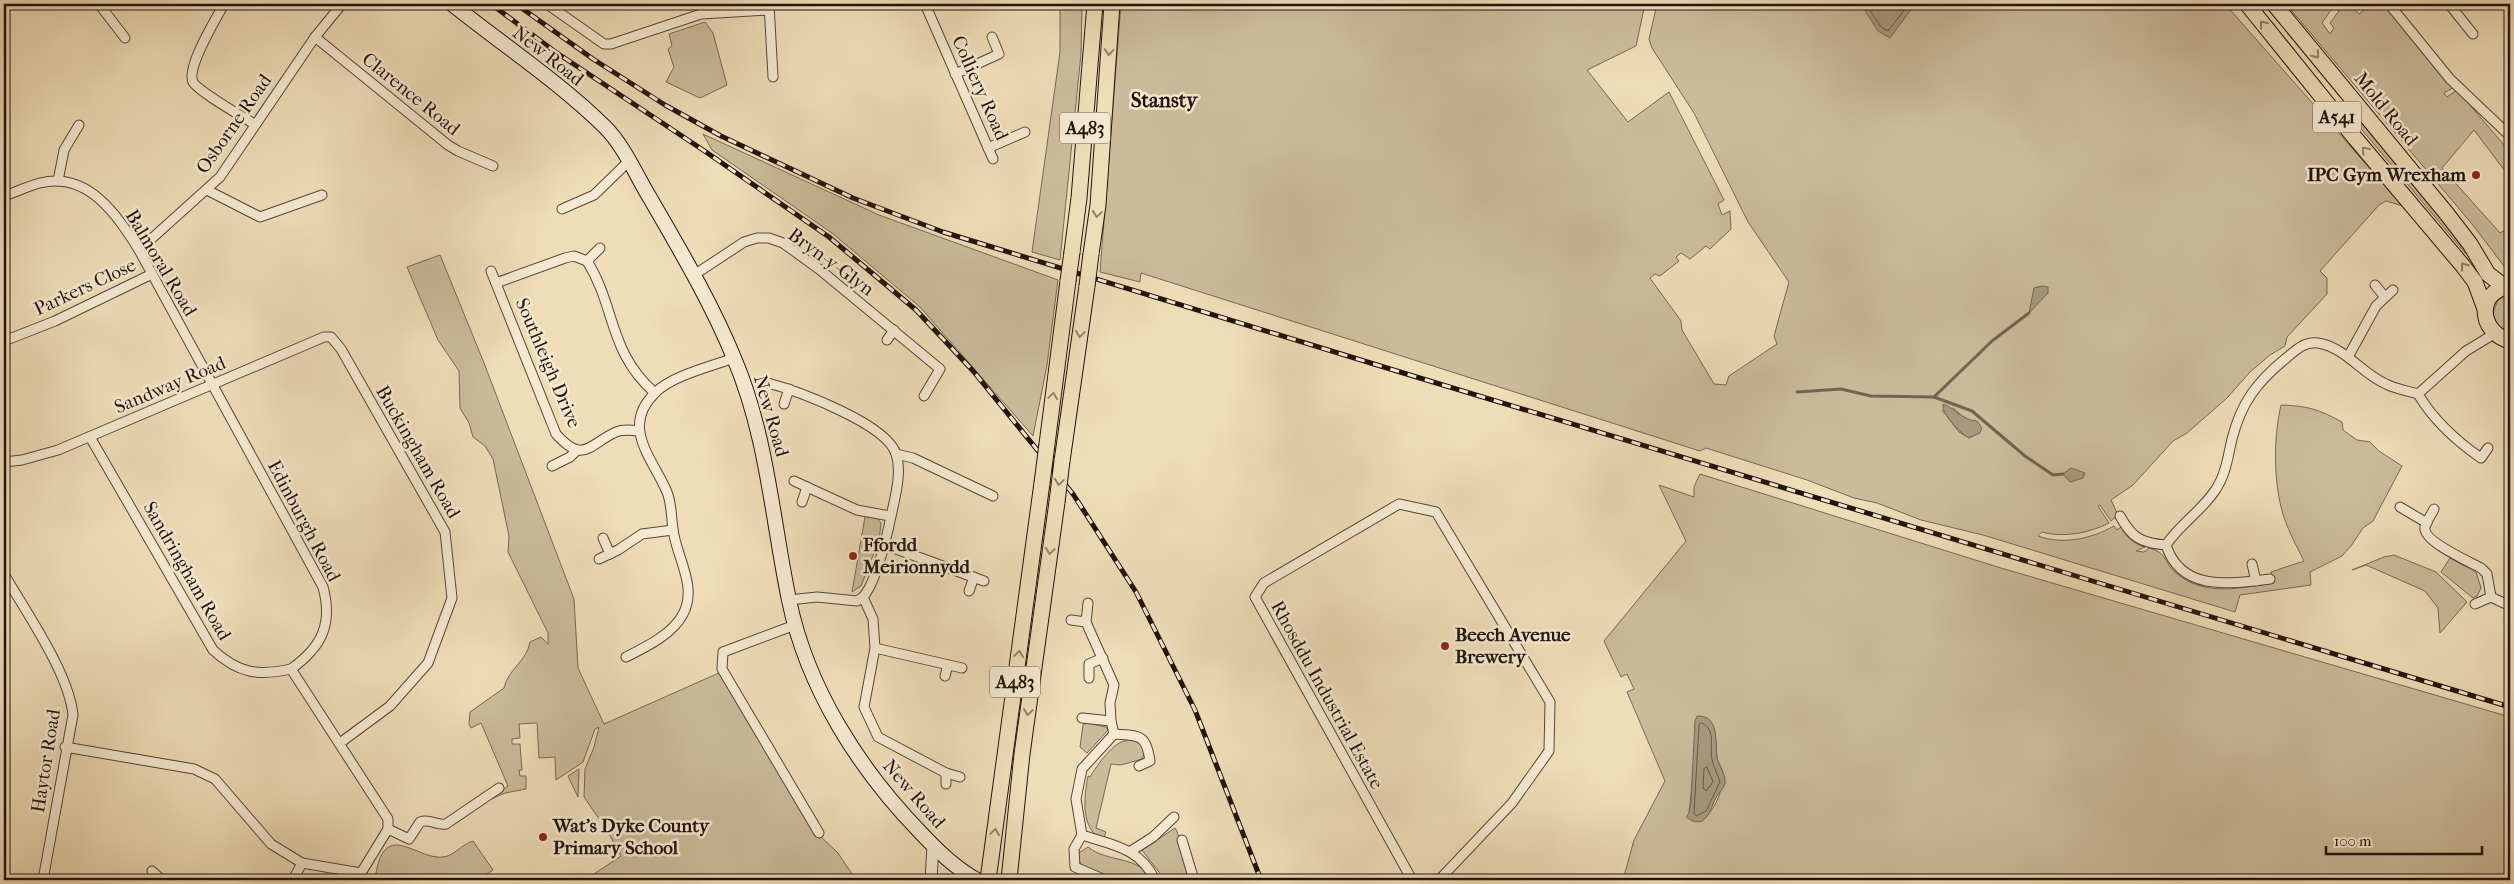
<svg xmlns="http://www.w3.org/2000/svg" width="2514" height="884" font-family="'IM FELL French Canon',serif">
	<rect width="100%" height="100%" fill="#efddb8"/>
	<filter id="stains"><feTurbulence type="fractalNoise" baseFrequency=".004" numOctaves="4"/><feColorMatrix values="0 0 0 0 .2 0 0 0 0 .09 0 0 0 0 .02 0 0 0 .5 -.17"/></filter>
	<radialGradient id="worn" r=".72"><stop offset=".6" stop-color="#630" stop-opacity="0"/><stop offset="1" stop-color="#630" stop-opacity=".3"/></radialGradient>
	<g fill="#ccbb9b" stroke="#776754" fill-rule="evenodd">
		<path d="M1060,4H1082L1081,54L1060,260L1032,252L1060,52Z"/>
		<path d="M1121,4H1645L1636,46L1587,70L1628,122L1669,92L1724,200L1718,204L1722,215L1730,211L1731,229L1710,249L1706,246L1690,259L1681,253L1676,257L1679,261L1660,276L1655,274L1650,278L1681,321L1682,330L1714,384L1726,385L1729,376L1777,344L1774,336L1789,282L1748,222L1694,113L1652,48L1649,39L1657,4H2132L2137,7L2140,4H2225L2403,206L2386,201L2379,205L2320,271L2327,278V294L2287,337L2285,346L2270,355L2250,372L2227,398L2187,433L2173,441L2133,485L2111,500L2118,515L2111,521L2100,505L2098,506L2109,523C2089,533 2064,538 2042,532L2038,536C2063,545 2091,539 2114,526L2117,530L2121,527C2125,536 2135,545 2145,547L2136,551L2144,552L2149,548C2168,553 2163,562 2176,573C2204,597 2241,588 2274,583L2271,572L2304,561C2298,549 2291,536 2286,523C2273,489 2273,440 2281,405C2308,406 2318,409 2342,422L2343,430L2357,440L2370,442L2379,451L2402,466L2373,521L2363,528L2351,546L2342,556L2310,572L2311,585L2240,595L2235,612L1983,535L1921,520L1877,503L1854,498L1807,480L1706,448L1700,451L1141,273L1140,282L1100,272ZM1953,408L1967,420L1969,438L1959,432L1942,410Z"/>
		<path d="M2286,4H2335L2322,23L2330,34L2334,28L2330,23L2344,4H2348L2359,14L2371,4H2383L2454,87L2444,93L2447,97L2457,90L2510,152V173L2508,175L2474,130L2442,168L2500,233L2507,229L2510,233V274L2472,224Z"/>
		<path d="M705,22L713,33L727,85L700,98L666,82L674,67L668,49L672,46L669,34Z"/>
		<path d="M2349,101L2469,252L2466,254L2342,106Z"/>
		<path d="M703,134L879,215L1058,280L1047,365L1033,436L920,307L832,233L712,150Z"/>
		<path d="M440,255L484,363L574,599L578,668L604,724L721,672L819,835L838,853L856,880H585L621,856L608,832L584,797L585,769L594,747L599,727L595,729L583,762L556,780L555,757L539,758L537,723L519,724L520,738L512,739V744H520L522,770H519L520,776H526V789L505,793L489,800L508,786L481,723L471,728L469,724L470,712L504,688C508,669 527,661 530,642L541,637L548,644V633L508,552L509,536L493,459L485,446L473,437L469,423L460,408L459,371L438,340L407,267Z"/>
		<path d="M2510,294V333L2497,325L2493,313L2498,300Z"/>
		<path d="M1700,474L2001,568L2510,717V880H1623L1634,840L1665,781L1627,692L1634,689L1627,674L1621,677L1604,641L1686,541L1659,485L1694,497V487ZM1709,721C1719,734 1714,743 1717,758C1718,763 1722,767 1723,773C1724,789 1715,810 1702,821L1689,813L1693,776Z"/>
		<path d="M875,516L881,523L879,540L861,586L852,592L865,517Z"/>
		<path d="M2394,555L2436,572L2467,602L2440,633L2438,608L2425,591L2366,565L2352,570L2384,557Z"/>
		<path d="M2450,558L2476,572L2481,588L2477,596L2473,598L2441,572Z"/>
		<path d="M1087,723L1106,727L1108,730L1087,753L1080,747L1083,725Z"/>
		<path d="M1127,739C1138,741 1149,746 1142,759L1121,765L1111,764L1096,828L1106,832L1103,840C1080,829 1084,798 1088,776L1090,777C1096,767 1115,739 1127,741Z"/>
		<path d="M579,769L578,797L568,776Z"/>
		<path d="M1175,828L1177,831L1190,880H1165L1142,850Z"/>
		<path d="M473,841L493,870L478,880H375C383,816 415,860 443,857C454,856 462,844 473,841Z"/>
		<path d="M1088,847C1107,863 1140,855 1151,880L1109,878L1081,866L1077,852L1079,853Z"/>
	</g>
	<g fill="#a9987e" stroke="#736351">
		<path d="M1861,4H1915L1890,38L1878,31Z"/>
		<path d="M2042,286L2048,287V293L2029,313L2034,288Z"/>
		<path d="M1943,404C1956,409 1962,420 1977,421L1982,428L1980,433L1969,438C1960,433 1942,415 1943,404Z"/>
		<path d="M2071,468L2085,473L2083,478L2070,482L2063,474Z"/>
		<path d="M1697,716C1720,715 1715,743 1717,757C1718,766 1726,773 1725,783C1724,789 1719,792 1717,796C1710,809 1706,832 1686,817L1689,813L1691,802L1695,721Z"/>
	</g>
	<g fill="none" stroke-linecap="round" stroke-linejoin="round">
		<g stroke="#665646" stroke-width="1">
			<path d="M1866,4L1881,27L1888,31L1909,4"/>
			<path d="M1702,723C1717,731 1709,746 1712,759C1713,767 1718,774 1720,782L1706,811L1696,816L1694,813L1699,725Z"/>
			<path d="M1707,767L1713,782L1706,791L1703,788L1704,769Z"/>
		</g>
		<g stroke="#736351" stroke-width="3">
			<path d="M1797,392L1841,389L1871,396L1934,397L1972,411L2025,456L2053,475L2063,474"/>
			<path d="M1934,397L1992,341L2029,313"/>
		</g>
		<defs>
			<g id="minor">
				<path d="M99,4L125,38"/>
				<path d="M224,4C216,19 186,67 193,82C199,92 242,116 254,124"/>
				<path d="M547,4L604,44H611L701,14L769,10"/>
				<path d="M769,4L773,77"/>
				<path d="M925,4L993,159"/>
				<path d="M2389,4L2450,79L2510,136"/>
				<path d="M2449,4L2473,34"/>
				<path d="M315,37L448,145L458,151L493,166"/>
				<path d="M955,74L999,54L992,37"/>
				<path d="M988,148L1025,132"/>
				<path d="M58,181L64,150L79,125"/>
				<path d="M207,190L260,217L322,195"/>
				<path d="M4,196C16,192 28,186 40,183C88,171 117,215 139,250L323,587C333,624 322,647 291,669"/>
				<path d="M562,209L594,195L629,161"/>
				<path d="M139,250L220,177L315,37L342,4"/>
				<path d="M587,261C616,307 608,352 655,393"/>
				<path d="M491,271L556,434C584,465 589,444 616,432C623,429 631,430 639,431"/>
				<path d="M694,275L744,242L757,238H769L783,243L819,269L940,369L924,396"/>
				<path d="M496,283L565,258L574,256L587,261L600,248"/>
				<path d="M2375,285L2385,297"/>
				<path d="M887,340L894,330"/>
				<path d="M4,341L55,321L152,274"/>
				<path d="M2348,357L2376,306L2393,290"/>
				<path d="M768,383C798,391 887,424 896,454C903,475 893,504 889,526C885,543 875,584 863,597"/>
				<path d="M784,404L789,389"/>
				<path d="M90,437L213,650C239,674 259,676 291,669L388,819V829L361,873V880"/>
				<path d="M2488,448L2481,458C2455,440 2434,421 2418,394L2466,351L2494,334"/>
				<path d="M896,454L913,458L993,496"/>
				<path d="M4,462L22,460L58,450L324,337H331L341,349L445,532L452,598L428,663L390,706L340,743"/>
				<path d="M552,466L570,457L577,450"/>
				<path d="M794,481L857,510L890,516"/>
				<path d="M802,502L807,487"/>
				<path d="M2400,507L2427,523"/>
				<path d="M2434,509C2432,514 2426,521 2425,527C2422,541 2470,562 2481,568L2487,574L2491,597"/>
				<path d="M2120,516C2132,538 2141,543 2166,545"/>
				<path d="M603,538L610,554"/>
				<path d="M885,545L984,581"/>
				<path d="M599,559L618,550L642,534L673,530"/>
				<path d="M2252,564L2256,581"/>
				<path d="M4,574C26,612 69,673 73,715L43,880"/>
				<path d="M2270,579C2230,584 2181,592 2166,545C2180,524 2203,510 2216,489C2226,474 2228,456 2232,439C2241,403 2257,382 2285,359C2295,351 2304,341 2318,343C2345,347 2362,374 2386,384C2396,389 2408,391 2418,394"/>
				<path d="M969,591L974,577"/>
				<path d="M2491,597L2510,606"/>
				<path d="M789,600L817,597L857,601L863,597L873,619L875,648L864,707L878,737L946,773L960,777"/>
				<path d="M2475,604L2491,597"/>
				<path d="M1071,620L1086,622L1114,685L1110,703L1111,721L1114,734L1082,769L1076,799L1082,835C1113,845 1140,848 1155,880"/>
				<path d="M1086,622L1088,603"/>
				<path d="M795,625L723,652L722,669L819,833"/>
				<path d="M875,648L962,668"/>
				<path d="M626,657C646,647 673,634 683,614C698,586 676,557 673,529C671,516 672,505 667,492C653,459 620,427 655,393C671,376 712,366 734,358"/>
				<path d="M945,676L948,665"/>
				<path d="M1089,678V664L1103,658"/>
				<path d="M1082,718L1111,721"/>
				<path d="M1114,734C1139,736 1146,733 1150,761L1139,766"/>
				<path d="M65,747L194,769L215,779L271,844L302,863L361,873"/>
				<path d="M946,784V773"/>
				<path d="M388,829L409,839L420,822C430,818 436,826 446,824L499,788"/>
				<path d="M1082,835L1074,849L1075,867L1105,880"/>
				<path d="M1182,840L1194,880"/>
				<path d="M1131,851L1153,837L1174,817"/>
				<path d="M152,871L162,880"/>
				<path d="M293,880L302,863"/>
				<path d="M1412,880L1255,597L1264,583L1399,504L1436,512L1550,702L1549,751L1512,803L1439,880"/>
			</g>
			<path id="tertiary" d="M931,880L933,845"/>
			<path id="secondary" d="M452,4C503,45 558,81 605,127C624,146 636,175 650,198C680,250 711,302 734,358C767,435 772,518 789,600C807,688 859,769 920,832C937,850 955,868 977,880"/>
			<g id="primary">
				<path d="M2247,4L2355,138L2463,266L2475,282L2485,309"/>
				<path d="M2274,4L2447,214L2470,244L2488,274L2505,287"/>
				<path d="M2510,286C2476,291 2478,332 2510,341"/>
			</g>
			<g id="trunk">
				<path d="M1072,252L1079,198L1095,4"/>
				<path d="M1091,254L1098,205L1112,4"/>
				<path d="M1047,444L1068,281"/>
				<path d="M1062,461L1087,286"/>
				<path d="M988,880L1042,483"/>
				<path d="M1009,880L1022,754L1057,502"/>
			</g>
		</defs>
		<use href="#minor" stroke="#554638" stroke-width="11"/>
		<use href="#tertiary" stroke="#554638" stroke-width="13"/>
		<use href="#secondary" stroke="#22130d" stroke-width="16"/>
		<use href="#primary" stroke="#22130d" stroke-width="17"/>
		<use href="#trunk" stroke="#22130d" stroke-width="17"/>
		<use href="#minor" stroke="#f5e9d1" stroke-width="9"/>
		<use href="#tertiary" stroke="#f5e9d1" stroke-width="11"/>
		<use href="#secondary" stroke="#f5e9d1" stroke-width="14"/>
		<use href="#primary" stroke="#efddb8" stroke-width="15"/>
		<use href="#trunk" stroke="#efddb8" stroke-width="15"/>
		<defs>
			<g id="rail">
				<path d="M491,4L554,51L706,152L829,237L916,310L974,372L1073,494L1136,592L1195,710L1261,880"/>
				<path d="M516,4L593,59L665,105L721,136L853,198L943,232L1400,372L2510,707"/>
			</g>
		</defs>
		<use href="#rail" stroke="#22130d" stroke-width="5"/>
		<use href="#rail" stroke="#f5e9d1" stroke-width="3" stroke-dasharray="9" stroke-linecap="butt"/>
		<defs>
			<g id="trunk-bridge">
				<path d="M1068,281L1072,252"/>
				<path d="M1087,286L1091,254"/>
				<path d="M1042,483L1047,444"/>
				<path d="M1057,502L1062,461"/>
			</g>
		</defs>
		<use href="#trunk-bridge" stroke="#22130d" stroke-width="17" stroke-linecap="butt"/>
		<use href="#trunk-bridge" stroke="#efddb8" stroke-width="15"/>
	</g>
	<defs><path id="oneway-chevron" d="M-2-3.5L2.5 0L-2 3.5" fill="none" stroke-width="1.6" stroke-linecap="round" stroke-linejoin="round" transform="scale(1.25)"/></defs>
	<g stroke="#93826b">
		<use href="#oneway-chevron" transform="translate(2263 24) rotate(-128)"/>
		<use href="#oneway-chevron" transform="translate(1109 52) rotate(94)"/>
		<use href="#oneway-chevron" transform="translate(2316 55) rotate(51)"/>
		<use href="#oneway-chevron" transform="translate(2365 150) rotate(-131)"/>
		<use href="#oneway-chevron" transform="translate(1097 214) rotate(98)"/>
		<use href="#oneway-chevron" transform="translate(2464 266) rotate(-128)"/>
		<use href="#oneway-chevron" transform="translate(1080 334) rotate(98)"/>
		<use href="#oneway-chevron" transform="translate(1053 396) rotate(-82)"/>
		<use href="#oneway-chevron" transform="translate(1059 482) rotate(98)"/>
		<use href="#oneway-chevron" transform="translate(1050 551) rotate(98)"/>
		<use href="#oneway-chevron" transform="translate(1019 654) rotate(-82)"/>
		<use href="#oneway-chevron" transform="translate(1028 712) rotate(98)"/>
		<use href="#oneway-chevron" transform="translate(995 832) rotate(-82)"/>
	</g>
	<g fill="#8f2418" stroke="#f5e9d1" stroke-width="2">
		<circle cx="2476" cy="175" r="5"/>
		<circle cx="853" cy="556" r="5"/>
		<circle cx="1445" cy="646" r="5"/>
		<circle cx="543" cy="837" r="5"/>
	</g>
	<g text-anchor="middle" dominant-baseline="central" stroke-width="5" stroke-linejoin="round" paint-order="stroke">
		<g fill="#f5e9d1" stroke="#615348" stroke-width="1">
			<rect x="2313" y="101.5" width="48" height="31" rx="4"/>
			<rect x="1060" y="112.5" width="50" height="31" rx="4"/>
			<rect x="990" y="666.5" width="50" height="31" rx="4"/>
		</g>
		<g font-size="18" font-weight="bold" fill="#22130d">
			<text x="2337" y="117">A541</text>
			<text x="1085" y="128">A483</text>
			<text x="1015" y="682">A483</text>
		</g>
		<g font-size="19" fill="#22130d" stroke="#f5e9d1">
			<text transform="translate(548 56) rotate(38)">New Road</text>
			<text transform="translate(980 88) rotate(66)">Colliery Road</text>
			<text transform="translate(411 94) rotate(39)">Clarence Road</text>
			<text transform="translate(2386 109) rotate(51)">Mold Road</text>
			<text transform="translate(234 124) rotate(-55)">Osborne Road</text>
			<text transform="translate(831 262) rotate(36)">Bryn-y-Glyn</text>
			<text transform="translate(161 263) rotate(59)">Balmoral Road</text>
			<text transform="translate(85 287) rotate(-25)">Parkers Close</text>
			<text transform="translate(548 363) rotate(67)">Southleigh Drive</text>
			<text transform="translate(170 385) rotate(-23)">Sandway Road</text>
			<text transform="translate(771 416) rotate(74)">New Road</text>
			<text transform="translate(418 452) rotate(60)">Buckingham Road</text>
			<text transform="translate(304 521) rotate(62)">Edinburgh Road</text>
			<text transform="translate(187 571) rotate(60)">Sandringham Road</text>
			<text transform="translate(1327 695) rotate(61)">Rhosddu Industrial Estate</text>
			<text transform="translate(46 761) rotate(-81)">Haytor Road</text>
			<text transform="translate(914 794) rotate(49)">New Road</text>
		</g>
		<g font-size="19" font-weight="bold" fill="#22130d" stroke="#f5e9d1" text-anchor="start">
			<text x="2466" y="175" text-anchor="end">IPC Gym Wrexham</text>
			<text x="863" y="545">Ffordd<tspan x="863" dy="22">Meirionnydd</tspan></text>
			<text x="1455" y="635">Beech Avenue<tspan x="1455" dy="22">Brewery</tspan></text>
			<text x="553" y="826">Wat's Dyke County<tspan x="553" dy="22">Primary School</tspan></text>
		</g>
		<g font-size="21" font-weight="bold" fill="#22130d" stroke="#f5e9d1">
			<text x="1164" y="100">Stansty</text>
		</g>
	</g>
	<rect width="2514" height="884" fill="none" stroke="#efddb8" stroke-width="20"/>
	<rect x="5" y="5" width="2504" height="874" fill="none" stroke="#22130d" stroke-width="2.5"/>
	<rect x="10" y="10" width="2494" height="864" fill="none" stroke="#22130d"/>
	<path d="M2326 846v8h156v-8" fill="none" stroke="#22130d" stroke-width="2.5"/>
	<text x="2334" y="846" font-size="15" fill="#22130d" stroke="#f5e9d1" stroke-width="4" paint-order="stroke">100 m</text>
	<rect width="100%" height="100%" filter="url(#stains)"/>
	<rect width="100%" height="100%" fill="url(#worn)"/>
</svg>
